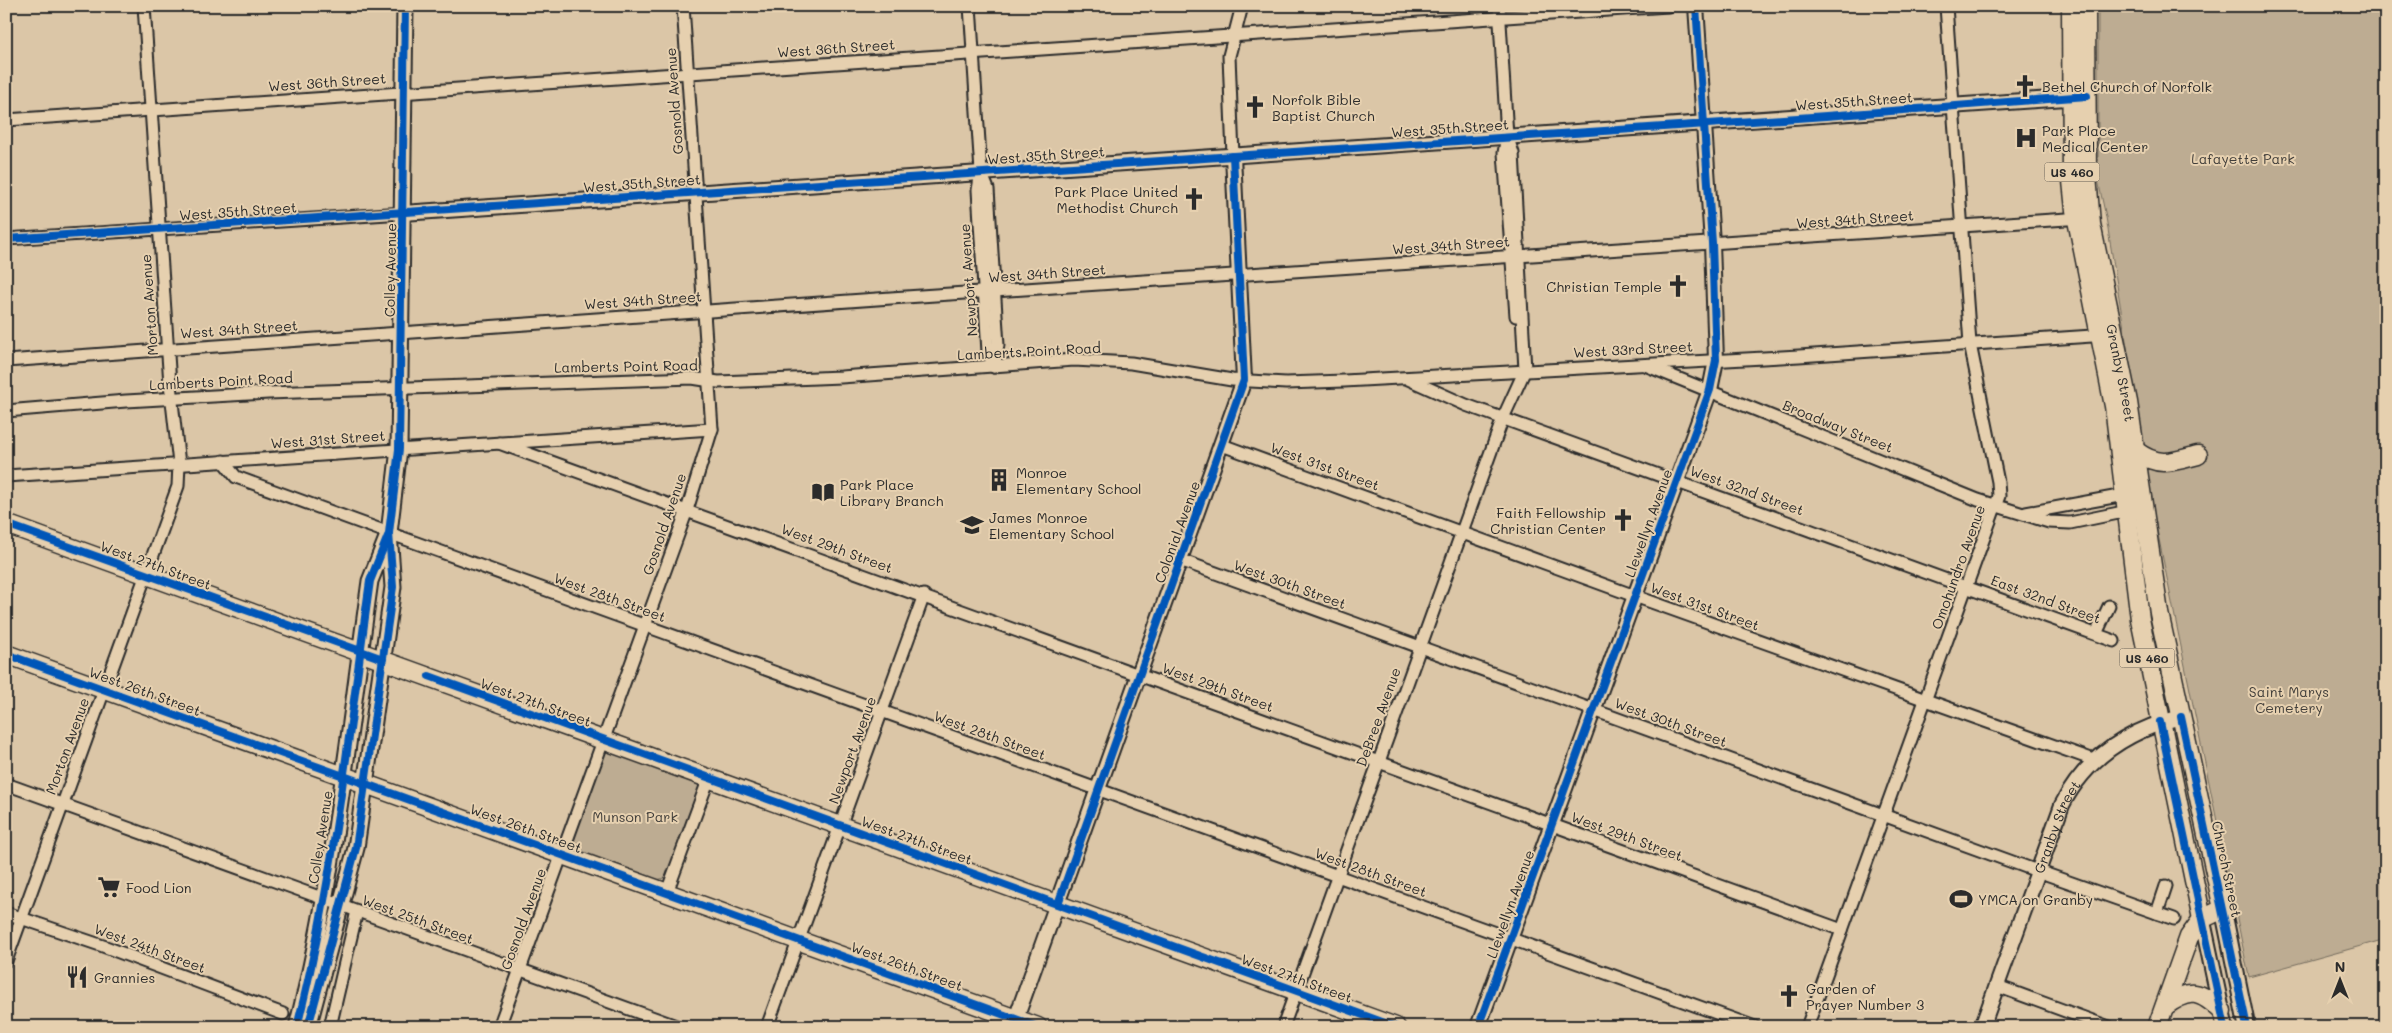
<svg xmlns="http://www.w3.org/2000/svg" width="2392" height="1033" font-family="Mali,sans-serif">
	<rect width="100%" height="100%" fill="#dbc6a7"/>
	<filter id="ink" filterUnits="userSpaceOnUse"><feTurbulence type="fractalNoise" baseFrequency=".02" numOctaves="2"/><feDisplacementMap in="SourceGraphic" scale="10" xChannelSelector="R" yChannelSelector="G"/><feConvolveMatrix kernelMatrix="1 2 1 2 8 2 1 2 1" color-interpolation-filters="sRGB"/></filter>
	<g filter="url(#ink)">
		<g fill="#bdac92" stroke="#746c5e">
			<path d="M2098,6H2386V939L2249,977L2155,520L2106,217L2098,180Z"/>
			<path d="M605,749L697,782L699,788L667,877L657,880L572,850L570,844Z"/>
		</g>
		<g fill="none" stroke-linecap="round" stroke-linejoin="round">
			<defs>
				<g id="minor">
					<path d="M970,6L981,172L978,190L988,352L994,367"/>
					<path d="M1499,6L1507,136L1504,153L1516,316"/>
					<path d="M6,120L1668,6"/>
					<path d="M1233,156L1229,56L1242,6"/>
					<path d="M981,172L988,189L994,284L998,345L994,367"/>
					<path d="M6,239L403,213"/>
					<path d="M6,361L891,298L2082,218"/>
					<path d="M1645,365L1978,500L2049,522L2070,523L2133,510"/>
					<path d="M1408,379L1466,405L2114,641"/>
					<path d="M6,411L126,401L268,393L692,378L718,382L841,377L1074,360L1131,363L1232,380L1286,383L1344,381L1799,356L2107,335"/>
					<path d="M499,443L1842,930"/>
					<path d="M1222,445L1643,599L2094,760"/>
					<path d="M223,461L236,477L389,533L1755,1027"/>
					<path d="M6,476L712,429"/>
					<path d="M2026,513L2130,494"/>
					<path d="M1180,560L2029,868L2174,919"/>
					<path d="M2096,634L2109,606"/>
					<path d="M6,784L679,1027"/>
					<path d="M667,892L709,778"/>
					<path d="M6,913L103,946L283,1014"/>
					<path d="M2157,913L2166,886"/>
					<path d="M6,961L178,486L179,464L170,384L144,6"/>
					<path d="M1997,986L2109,1027"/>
					<path d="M330,1027L357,911"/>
					<path d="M499,1027L687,510L712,429L683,6"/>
					<path d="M767,1027L924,595"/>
					<path d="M1283,1027L1503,418L1525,370L1513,153L1507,136"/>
					<path d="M1807,1027L1999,496L1998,482L1970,344L1946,6"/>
				</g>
				<g id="tertiary">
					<path d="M403,213L2081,97"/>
					<path d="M1013,1027L1244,380L1233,156"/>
					<path d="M1478,1027L1710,390L1716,360L1712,243L1696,6"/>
					<path id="s1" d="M1982,1027L2062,805C2087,756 2129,730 2181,717"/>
				</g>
				<g id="secondary">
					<path d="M2223,909L2247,1027"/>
					<path d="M2202,919L2225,1027"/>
					<path d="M297,1027C334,881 349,730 370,581L387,538"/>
					<path d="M308,1027L356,848L393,587L389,533L399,449L405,6"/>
				</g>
				<g id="primary">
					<path d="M2071,6L2072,181L2075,210L2114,406L2140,619L2202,919"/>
					<path id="s2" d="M2086,6L2087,176L2091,224L2128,402L2159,613L2223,909L2202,919L2189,937L2157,1027"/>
					<path d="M2136,451C2159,468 2172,462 2198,455"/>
					<path d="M6,524L1396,1027"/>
					<path d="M6,654L1038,1027"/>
					<path d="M2165,1006C2191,988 2199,990 2222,1011"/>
				</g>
			</defs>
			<use href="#minor" stroke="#2b2b2b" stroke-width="15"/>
			<use href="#tertiary" stroke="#2b2b2b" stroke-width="18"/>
			<use href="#secondary" stroke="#2b2b2b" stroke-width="19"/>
			<use href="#primary" stroke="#2b2b2b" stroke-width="21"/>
			<use href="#minor" stroke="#e6d0af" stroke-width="11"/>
			<use href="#tertiary" stroke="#e6d0af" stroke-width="14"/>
			<use href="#secondary" stroke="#e6d0af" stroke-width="15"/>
			<use href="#primary" stroke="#e6d0af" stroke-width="18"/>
			<defs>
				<g id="cycleway">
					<path d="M6,239L1826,116L2087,96"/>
					<path d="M6,524L383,659"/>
					<path d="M6,654L1038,1027"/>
					<path d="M429,676L1396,1027"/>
					<path d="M2181,717L2247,1027"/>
					<path d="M2160,722L2225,1027"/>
					<path d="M1058,904L1244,380L1233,156"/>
					<path d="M297,1027C334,881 349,730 370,581L388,536"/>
					<path d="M308,1027L356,848L393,587L389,533L399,449L405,6"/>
					<path d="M1478,1027L1710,390L1716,360L1712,243L1696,6"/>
				</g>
			</defs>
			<use href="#cycleway" stroke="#e6d0af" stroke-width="11"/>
			<use href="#cycleway" stroke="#0057b8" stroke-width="8"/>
		</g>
	</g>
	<defs>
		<symbol id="church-bare" viewBox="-9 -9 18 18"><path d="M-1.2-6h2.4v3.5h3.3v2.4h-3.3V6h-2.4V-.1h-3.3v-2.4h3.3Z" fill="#2b2b2b" stroke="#e6d0af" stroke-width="2.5" paint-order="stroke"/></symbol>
		<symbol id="hospital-bare" viewBox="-9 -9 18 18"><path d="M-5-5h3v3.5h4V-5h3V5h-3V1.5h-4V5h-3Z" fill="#2b2b2b" stroke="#e6d0af" stroke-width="2.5" paint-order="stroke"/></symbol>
		<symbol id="building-bare" viewBox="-9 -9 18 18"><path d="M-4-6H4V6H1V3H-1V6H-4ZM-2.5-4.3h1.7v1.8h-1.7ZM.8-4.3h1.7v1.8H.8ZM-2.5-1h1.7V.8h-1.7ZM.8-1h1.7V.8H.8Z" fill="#2b2b2b" stroke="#e6d0af" stroke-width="2.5" paint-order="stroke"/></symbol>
		<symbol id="library-bare" viewBox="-9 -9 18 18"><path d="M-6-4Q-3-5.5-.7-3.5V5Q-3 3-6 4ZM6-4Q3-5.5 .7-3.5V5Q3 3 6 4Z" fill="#2b2b2b" stroke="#e6d0af" stroke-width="2.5" paint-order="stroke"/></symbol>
		<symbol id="school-bare" viewBox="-9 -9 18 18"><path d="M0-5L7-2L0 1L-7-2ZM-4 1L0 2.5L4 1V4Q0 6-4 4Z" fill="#2b2b2b" stroke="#e6d0af" stroke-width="2.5" paint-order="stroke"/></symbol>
		<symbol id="supermarket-bare" viewBox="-9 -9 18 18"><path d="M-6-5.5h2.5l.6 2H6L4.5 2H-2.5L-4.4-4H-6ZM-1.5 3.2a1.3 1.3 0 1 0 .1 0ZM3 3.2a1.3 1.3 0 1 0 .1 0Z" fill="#2b2b2b" stroke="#e6d0af" stroke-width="2.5" paint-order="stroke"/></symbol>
		<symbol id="stadium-bare" viewBox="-9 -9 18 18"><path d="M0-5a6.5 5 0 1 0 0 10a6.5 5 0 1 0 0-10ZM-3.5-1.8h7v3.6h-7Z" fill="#2b2b2b" stroke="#e6d0af" stroke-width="2.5" paint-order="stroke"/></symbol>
		<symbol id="restaurant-bare" viewBox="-9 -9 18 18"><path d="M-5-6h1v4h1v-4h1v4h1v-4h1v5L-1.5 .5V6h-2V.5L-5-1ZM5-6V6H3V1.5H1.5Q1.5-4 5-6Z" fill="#2b2b2b" stroke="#e6d0af" stroke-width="2.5" paint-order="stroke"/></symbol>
	</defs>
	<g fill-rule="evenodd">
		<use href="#church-bare" x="2009" y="70" width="32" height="32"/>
		<use href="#church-bare" x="1239" y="91" width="32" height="32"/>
		<use href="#hospital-bare" x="2010" y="122" width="32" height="32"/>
		<use href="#church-bare" x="1178" y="183" width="32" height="32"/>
		<use href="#church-bare" x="1662" y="270" width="32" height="32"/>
		<use href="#building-bare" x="983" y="464" width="32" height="32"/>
		<use href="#library-bare" x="807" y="476" width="32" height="32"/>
		<use href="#church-bare" x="1607" y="504" width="32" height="32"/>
		<use href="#school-bare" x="956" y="509" width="32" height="32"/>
		<use href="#supermarket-bare" x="93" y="871" width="32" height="32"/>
		<use href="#stadium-bare" x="1945" y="883" width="32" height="32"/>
		<use href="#restaurant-bare" x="61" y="961" width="32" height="32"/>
		<use href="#church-bare" x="1773" y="980" width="32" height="32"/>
	</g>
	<g text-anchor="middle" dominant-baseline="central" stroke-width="4" stroke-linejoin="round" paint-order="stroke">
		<g fill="#e6d0af" stroke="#635c53" stroke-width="1">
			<rect x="2044.5" y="162.5" width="55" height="19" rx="4"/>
			<rect x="2119.5" y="648.5" width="55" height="19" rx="4"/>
		</g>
		<g font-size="12" font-weight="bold" fill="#2b2b2b">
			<text x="2072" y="172">US 460</text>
			<text x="2147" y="658">US 460</text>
		</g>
		<g font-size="14" fill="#2b2b2b" stroke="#e6d0af">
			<text transform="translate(836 48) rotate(-4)">West 36th Street</text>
			<text transform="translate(327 82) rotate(-4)">West 36th Street</text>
			<text transform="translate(674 101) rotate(-94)">Gosnold Avenue</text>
			<text transform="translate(1854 101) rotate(-4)">West 35th Street</text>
			<text transform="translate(1450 128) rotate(-4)">West 35th Street</text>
			<text transform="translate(1046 155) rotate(-4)">West 35th Street</text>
			<text transform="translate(642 183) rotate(-4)">West 35th Street</text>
			<text transform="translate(238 211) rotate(-4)">West 35th Street</text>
			<text transform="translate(1855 219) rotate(-4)">West 34th Street</text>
			<text transform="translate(1451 245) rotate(-4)">West 34th Street</text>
			<text transform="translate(390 270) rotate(-89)">Colley Avenue</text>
			<text transform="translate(1047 273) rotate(-4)">West 34th Street</text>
			<text transform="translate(968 280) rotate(-94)">Newport Avenue</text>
			<text transform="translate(643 300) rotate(-4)">West 34th Street</text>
			<text transform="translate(149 305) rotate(-94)">Morton Avenue</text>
			<text transform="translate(239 329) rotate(-4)">West 34th Street</text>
			<text transform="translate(1633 349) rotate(-3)">West 33rd Street</text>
			<text transform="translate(1029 351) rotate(-3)">Lamberts Point Road</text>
			<text transform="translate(626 366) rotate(-1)">Lamberts Point Road</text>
			<text stroke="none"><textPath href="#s2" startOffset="370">Granby Street</textPath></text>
			<text transform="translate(221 381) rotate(-3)">Lamberts Point Road</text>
			<text transform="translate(1838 426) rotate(22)">Broadway Street</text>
			<text transform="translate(328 439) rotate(-4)">West 31st Street</text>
			<text transform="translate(1325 466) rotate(20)">West 31st Street</text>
			<text transform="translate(1747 490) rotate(20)">West 32nd Street</text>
			<text transform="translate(1648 523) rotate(-70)">Llewellyn Avenue</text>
			<text transform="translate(664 524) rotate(-71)">Gosnold Avenue</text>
			<text transform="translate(1177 532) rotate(-70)">Colonial Avenue</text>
			<text transform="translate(837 548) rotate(20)">West 29th Street</text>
			<text transform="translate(156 565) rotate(20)">West 27th Street</text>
			<text transform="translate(1958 567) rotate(-70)">Omohundro Avenue</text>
			<text transform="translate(1290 584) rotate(20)">West 30th Street</text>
			<text transform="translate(610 597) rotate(20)">West 28th Street</text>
			<text transform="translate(2046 599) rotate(20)">East 32nd Street</text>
			<text transform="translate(1705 606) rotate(20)">West 31st Street</text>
			<text transform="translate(1218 687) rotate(20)">West 29th Street</text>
			<text transform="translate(145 691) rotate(20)">West 26th Street</text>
			<text transform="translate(536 702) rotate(20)">West 27th Street</text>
			<text transform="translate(1378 717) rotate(-70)">DeBree Avenue</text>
			<text transform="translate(1671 722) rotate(20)">West 30th Street</text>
			<text transform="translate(990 735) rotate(20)">West 28th Street</text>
			<text transform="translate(67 746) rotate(-70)">Morton Avenue</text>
			<text transform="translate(852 750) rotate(-70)">Newport Avenue</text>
			<text stroke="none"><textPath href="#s1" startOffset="214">Granby Street</textPath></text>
			<text transform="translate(526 828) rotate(20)">West 26th Street</text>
			<text transform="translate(1627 836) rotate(20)">West 29th Street</text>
			<text transform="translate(320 837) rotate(-81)">Colley Avenue</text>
			<text transform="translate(917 840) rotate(20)">West 27th Street</text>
			<text transform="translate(2227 869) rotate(78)">Church Street</text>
			<text transform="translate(1371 872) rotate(20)">West 28th Street</text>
			<text transform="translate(1510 904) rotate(-70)">Llewellyn Avenue</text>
			<text transform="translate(418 919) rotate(20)">West 25th Street</text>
			<text transform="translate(523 919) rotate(-70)">Gosnold Avenue</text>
			<text transform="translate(150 948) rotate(20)">West 24th Street</text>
			<text transform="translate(907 966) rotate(20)">West 26th Street</text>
			<text transform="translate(1297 978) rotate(20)">West 27th Street</text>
		</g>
		<g font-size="14" fill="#2b2b2b" stroke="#e6d0af" text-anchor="start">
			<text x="2042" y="86">Bethel Church of Norfolk</text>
			<text x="1272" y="99">Norfolk Bible<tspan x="1272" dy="16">Baptist Church</tspan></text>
			<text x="2042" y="130">Park Place<tspan x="2042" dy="16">Medical Center</tspan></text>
			<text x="1178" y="191" text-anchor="end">Park Place United<tspan x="1178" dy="16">Methodist Church</tspan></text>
			<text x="1662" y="286" text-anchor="end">Christian Temple</text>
			<text x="1016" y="472">Monroe<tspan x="1016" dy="16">Elementary School</tspan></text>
			<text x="840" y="484">Park Place<tspan x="840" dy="16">Library Branch</tspan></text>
			<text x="1606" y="512" text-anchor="end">Faith Fellowship<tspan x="1606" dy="16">Christian Center</tspan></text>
			<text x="989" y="517">James Monroe<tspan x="989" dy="16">Elementary School</tspan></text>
			<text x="126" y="887">Food Lion</text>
			<text x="1978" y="899">YMCA on Granby</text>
			<text x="94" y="977">Grannies</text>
			<text x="1806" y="988">Garden of<tspan x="1806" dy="16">Prayer Number 3</tspan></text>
		</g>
		<g font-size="14" fill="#413e3a" stroke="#e6d0af">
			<text x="2243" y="158">Lafayette Park</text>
			<text x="2289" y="691">Saint Marys<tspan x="2289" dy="16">Cemetery</tspan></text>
			<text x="635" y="816">Munson Park</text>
		</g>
	</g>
	<rect width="2392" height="1033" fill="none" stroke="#e6d0af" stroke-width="25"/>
	<rect x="12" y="12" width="2367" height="1008" fill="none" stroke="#2b2b2b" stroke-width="2" filter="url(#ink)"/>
	<g transform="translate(2340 980)" stroke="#e6d0af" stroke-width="4" paint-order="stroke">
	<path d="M0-4L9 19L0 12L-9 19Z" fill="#2b2b2b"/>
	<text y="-8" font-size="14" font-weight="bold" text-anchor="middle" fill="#2b2b2b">N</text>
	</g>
</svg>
